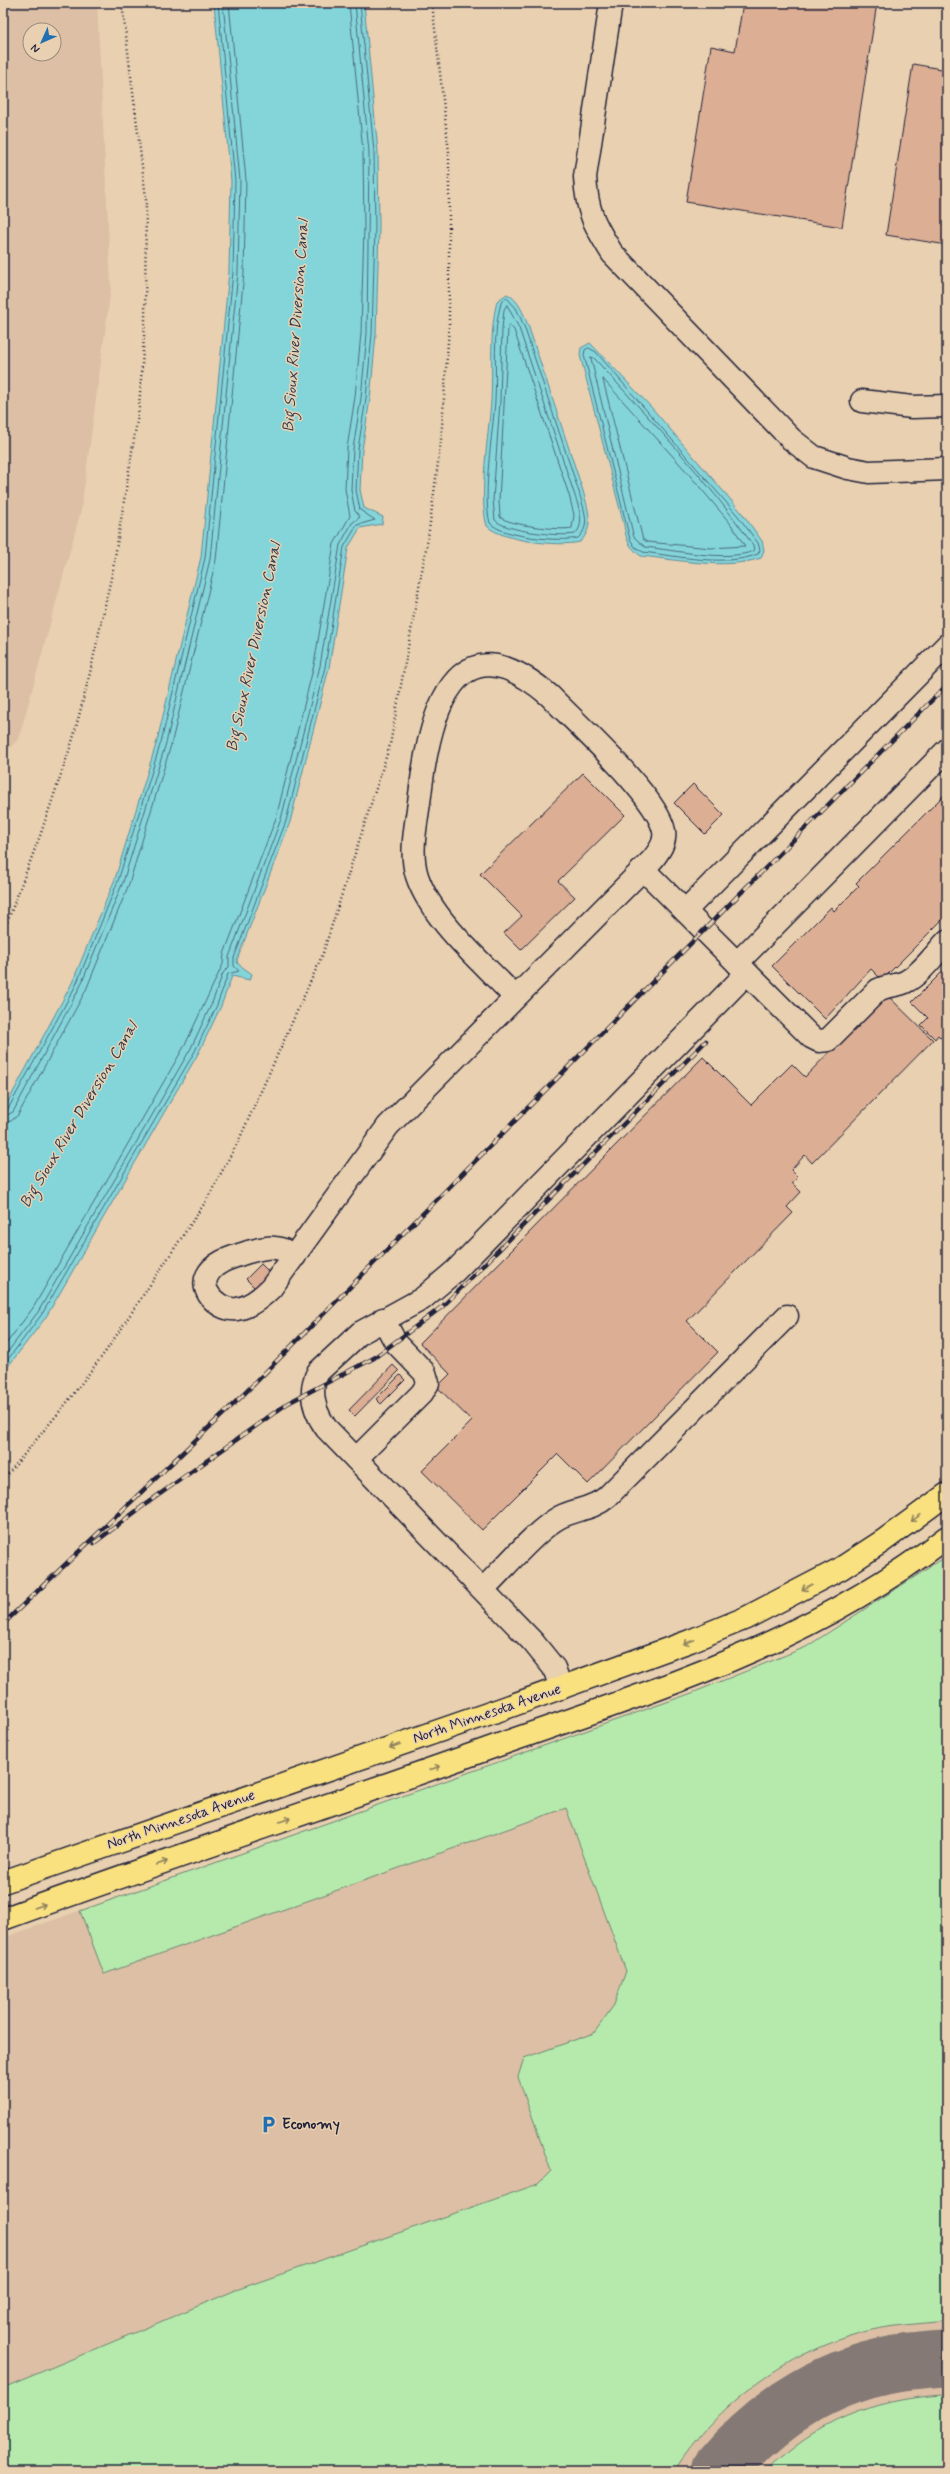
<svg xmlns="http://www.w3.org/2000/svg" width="950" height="2474" font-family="Mynerve,sans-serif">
	<rect width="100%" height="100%" fill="#e8d0b0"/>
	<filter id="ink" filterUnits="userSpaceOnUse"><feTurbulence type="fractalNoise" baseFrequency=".025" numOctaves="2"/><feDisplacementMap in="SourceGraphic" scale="8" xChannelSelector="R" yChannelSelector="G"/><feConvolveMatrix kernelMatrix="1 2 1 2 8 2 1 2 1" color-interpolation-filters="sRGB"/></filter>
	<g filter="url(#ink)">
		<g fill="#dcbfa4" fill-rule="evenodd">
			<path d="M3,3H97L111,287L81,510L19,738L3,755ZM30,30H54V54H30Z"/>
			<path d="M947,1556V2471H3V1938L692,1693L806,1647Z"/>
		</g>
		<g fill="#b6eaac" stroke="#6c8674">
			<path d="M947,1556V2321C919,2324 890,2325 863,2332C785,2353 718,2403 674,2471H3V2388L236,2290L538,2184L551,2171L518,2077L524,2058L594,2033L614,2005L626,1971L566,1808L104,1974L80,1911L692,1693L806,1647Z"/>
			<path d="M942,2395L947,2398V2471H766C818,2422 871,2400 942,2395Z"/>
		</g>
		<g fill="#84d5da" stroke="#5d8d9a">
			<path d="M214,3H364L378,152L379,227L376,334L370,399L362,450L360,490L364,508L383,517L382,524L360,528L348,548L329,668L290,822L237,960L238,964L252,974L250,980L232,976L221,1006L199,1052L46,1317L3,1373V1111L72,983L115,879L157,741L201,557L229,272L231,181Z"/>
			<path d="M507,294C519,300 523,313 528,325L583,491C588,509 595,527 580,542C559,547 502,541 487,526C478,496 489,434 491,401C493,368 489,333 497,301Z"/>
			<path d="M590,343L651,407L742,513L762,541L764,550L761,558C724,570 680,560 641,556C629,547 626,540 624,525L580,355L581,348Z"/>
		</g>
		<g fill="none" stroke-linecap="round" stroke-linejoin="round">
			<g stroke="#496a7b" stroke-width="1">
				<path d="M507,298L516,308L524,326L579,492C583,507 592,526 578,538C560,542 502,537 490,523C482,495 493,432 495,401C497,369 492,334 501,303Z"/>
				<path d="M507,305L519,328L574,493C578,505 586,524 575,534C561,537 504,531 495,520L493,500L500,401L502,329L504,310Z"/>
				<path d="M510,325L514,330L569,495L574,515L572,528C561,531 508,525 500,517L499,501L508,329Z"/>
				<path d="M589,348L596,352L738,516L758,543L760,550L758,554C727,567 676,556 643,552L635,547L630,539L584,355L585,350Z"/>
				<path d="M591,357L594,358C649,418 706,478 753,545L754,551C725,562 675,550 645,547L634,537Z"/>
				<path d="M603,379L687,472L730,523L745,546L711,548L647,542L643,539Z"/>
				<path d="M3,1112L8,1109L76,985L118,881L161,742L205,558L233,272L235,181L218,3"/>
				<path d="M3,1117L13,1112L80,987L123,882L166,743L210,559L238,272L240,180L223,3"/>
				<path d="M3,1123L11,1121L18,1115L86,990L129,884L171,745L216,560L244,273L246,180L229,3"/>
				<path d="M3,1348L33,1308L185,1045L223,964L224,954L276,818L314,665L334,544L350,516L345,489L347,448L355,397L361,333L364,226L363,152L349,3"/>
				<path d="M3,1358L38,1312L191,1048L212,1003L223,973L229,967V957L281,819L320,666L340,545L352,523L360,517L355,511L351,490L353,449L361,398L367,334L369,152L355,3"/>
				<path d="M3,1366L42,1314L195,1051L217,1005L228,974L239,971L234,966V958L286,821L325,667L344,547L357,525L375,520L360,510L356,490L358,449L366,398L372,334L375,227L374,152L360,3"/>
			</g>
			<path stroke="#857976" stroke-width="57" d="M719,2471C768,2412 833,2371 910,2362C922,2361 935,2359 947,2359"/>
		</g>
		<g fill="#dcae94" stroke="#22223b">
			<path d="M743,3H877L842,227L686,202L711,46L735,51Z"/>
			<path d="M917,3H947V8Z"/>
			<path d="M913,64L947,70V245L886,235Z"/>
			<path d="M583,773L625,815L558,881L575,897L521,950L504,933L522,916L480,874Z"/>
			<path d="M693,784L724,815L705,834L674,803Z"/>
			<path d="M946,793L947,915L882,980L871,969L825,1019L772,966L831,907L834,911L859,886L856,883Z"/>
			<path d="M947,967V1034L942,1039L938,1035L935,1039L921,1025L928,1018L912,1002Z"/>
			<path d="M886,994L933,1040L812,1163L805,1155L791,1170L798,1177L792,1183L801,1192L787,1207L793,1213L687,1321L718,1352L588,1484L558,1454L482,1530L422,1471L472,1421L437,1387L450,1374L420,1343L703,1057L751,1105L792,1064L805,1077Z"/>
			<path d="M261,1264L274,1277L259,1292L246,1279Z"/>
			<path d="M393,1365L399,1371L355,1416L349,1410Z"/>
			<path d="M400,1375L405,1380L381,1404L376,1399Z"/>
		</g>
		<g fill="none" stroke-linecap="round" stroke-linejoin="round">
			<defs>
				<g id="minor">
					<path d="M611,3L585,177C587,212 594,224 612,253L791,439L814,457L848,468L869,472L947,469"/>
					<path d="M862,401L912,407L947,406"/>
					<path d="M643,869L811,1037L819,1041L828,1040L878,990C887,985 897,986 905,982C921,974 935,954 947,941"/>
					<path d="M685,911L947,645"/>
					<path d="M737,963L947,750"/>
					<path d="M295,1256C278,1244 267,1247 248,1252C234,1257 214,1261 207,1276C199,1293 222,1312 237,1309C250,1307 262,1297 271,1288L388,1126L653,859C659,851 666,842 664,831C658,797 577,724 550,696C454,613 429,716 420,795C417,821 409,851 417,876C432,921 483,963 515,997"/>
					<path d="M356,1459L422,1393L428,1383L425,1373L396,1343L383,1319"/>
					<path d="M483,1589C502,1571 537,1529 560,1517C576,1509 593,1509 607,1497L787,1316"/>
					<path d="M561,1688L554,1668L533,1642L326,1428C314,1411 308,1392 318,1372L360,1333L422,1299L455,1271L747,973"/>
				</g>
				<g id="major">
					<path d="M3,1882L502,1709L690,1641L746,1618L840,1569L883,1541L947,1494"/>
					<path d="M3,1919C170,1858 340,1802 507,1742C665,1687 812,1641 947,1537"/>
				</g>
			</defs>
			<use href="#minor" stroke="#22223b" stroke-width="25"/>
			<use href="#major" stroke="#22223b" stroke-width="25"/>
			<g stroke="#22223b" stroke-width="2.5" stroke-dasharray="1 3" stroke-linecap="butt">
				<path d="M3,933L41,833L73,739L90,673L113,569L139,408L145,322L146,198L122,3"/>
				<path d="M3,1480L65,1405L106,1351L206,1201L239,1140L322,956L390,745L428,538L441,440L449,328V152L432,3"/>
			</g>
			<use href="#minor" stroke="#e8d0b0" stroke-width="22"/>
			<use href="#major" stroke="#fae180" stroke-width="22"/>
			<defs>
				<g id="rail">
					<path d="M94,1543L143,1506L288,1403L374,1358L443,1306L706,1041"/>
					<path d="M3,1624L243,1395L947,685"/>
				</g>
			</defs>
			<use href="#rail" stroke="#22223b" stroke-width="4.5"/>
			<use href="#rail" stroke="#e8d0b0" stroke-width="3" stroke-dasharray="9" stroke-linecap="butt"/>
		</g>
		<defs><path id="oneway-shaft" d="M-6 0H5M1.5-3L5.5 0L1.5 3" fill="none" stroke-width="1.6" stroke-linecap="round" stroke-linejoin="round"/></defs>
		<g stroke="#8e825e">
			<use href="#oneway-shaft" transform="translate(916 1518) rotate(145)"/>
			<use href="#oneway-shaft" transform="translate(807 1587) rotate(151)"/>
			<use href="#oneway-shaft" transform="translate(689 1642) rotate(158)"/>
			<use href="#oneway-shaft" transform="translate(395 1746) rotate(161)"/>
			<use href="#oneway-shaft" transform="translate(435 1768) rotate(-19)"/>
			<use href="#oneway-shaft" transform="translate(285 1820) rotate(-19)"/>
			<use href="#oneway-shaft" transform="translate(162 1863) rotate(-19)"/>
			<use href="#oneway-shaft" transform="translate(40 1906) rotate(-19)"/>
		</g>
	</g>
	<defs>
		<symbol id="parking-bare" viewBox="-9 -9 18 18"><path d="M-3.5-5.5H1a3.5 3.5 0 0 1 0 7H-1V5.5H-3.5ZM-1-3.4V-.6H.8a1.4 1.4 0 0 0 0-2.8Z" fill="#1f6fb2" stroke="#e8d0b0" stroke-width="2.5" paint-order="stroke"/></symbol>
	</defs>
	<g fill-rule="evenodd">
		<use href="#parking-bare" x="256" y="2112" width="25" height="25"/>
	</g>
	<g text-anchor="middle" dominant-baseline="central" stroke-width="3" stroke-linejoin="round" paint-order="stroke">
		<g font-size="15" fill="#22223b" stroke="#e8d0b0">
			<text transform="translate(487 1714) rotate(-19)">North Minnesota Avenue</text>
			<text transform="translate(181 1820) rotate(-19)">North Minnesota Avenue</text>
		</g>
		<g font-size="15" font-weight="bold" fill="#22223b" stroke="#e8d0b0" text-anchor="start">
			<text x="282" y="2125">Economy</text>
		</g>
		<g font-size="16" font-style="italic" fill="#313d53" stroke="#e8d0b0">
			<text transform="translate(296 326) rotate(-86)">Big Sioux River Diversion Canal</text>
			<text transform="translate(254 647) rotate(-78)">Big Sioux River Diversion Canal</text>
			<text transform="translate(79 1115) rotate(-59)">Big Sioux River Diversion Canal</text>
		</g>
	</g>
	<rect width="950" height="2474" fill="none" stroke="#e8d0b0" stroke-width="16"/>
	<rect x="8" y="8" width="934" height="2458" fill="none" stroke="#22223b" stroke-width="1.5" filter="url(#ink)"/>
	<g transform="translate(42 42) rotate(225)"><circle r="19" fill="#e8d0b0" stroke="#998a81"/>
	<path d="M0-3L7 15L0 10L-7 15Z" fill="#1f6fb2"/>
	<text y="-6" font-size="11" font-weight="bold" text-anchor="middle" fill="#22223b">N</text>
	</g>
</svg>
